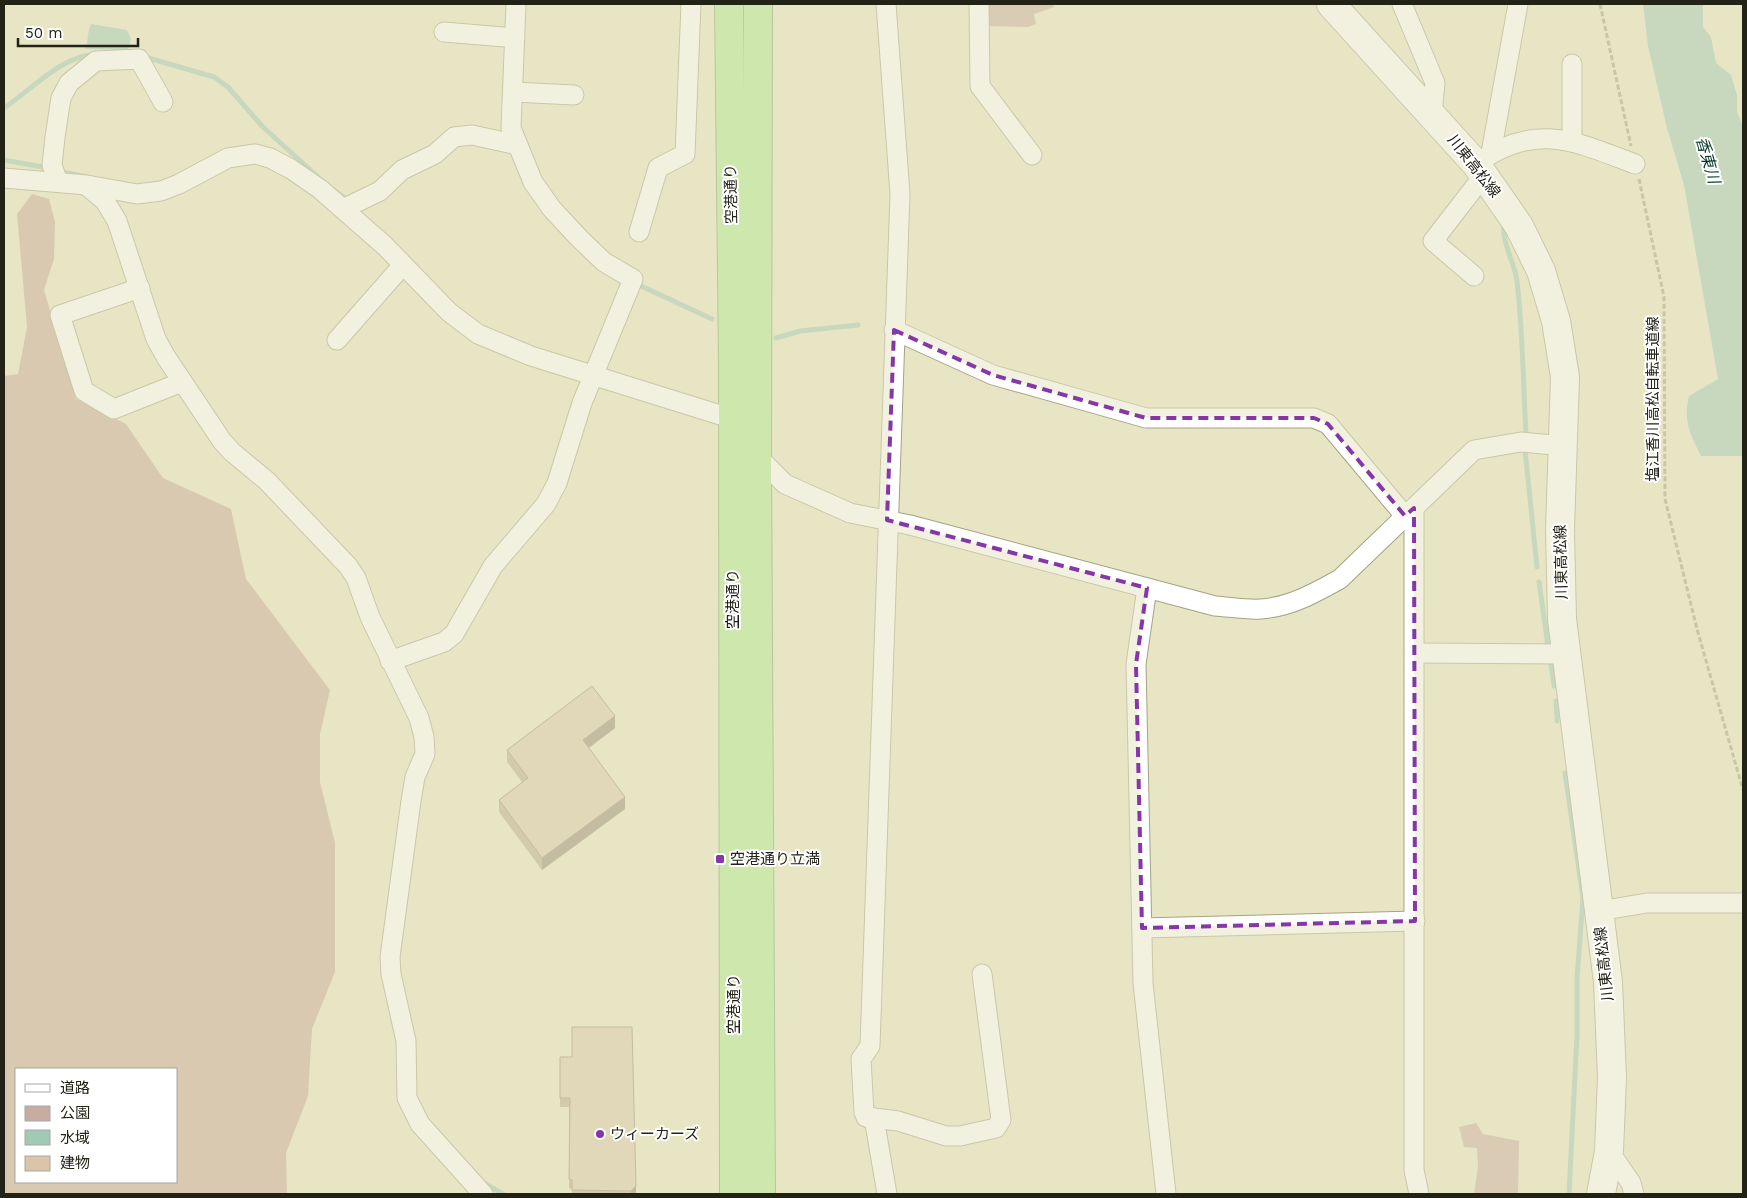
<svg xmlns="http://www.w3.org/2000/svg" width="1747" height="1198" font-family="'Work Sans','Noto Sans JP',sans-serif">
	<rect width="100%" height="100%" fill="#e7e5c4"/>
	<g fill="#c8aca0">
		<path d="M986,4H1053L1054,7L1034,14L1036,24L1028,27L985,26Z"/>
		<path d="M1476,1123L1483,1134L1519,1141L1518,1194H1474L1478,1166L1477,1148L1464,1147L1459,1127Z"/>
	</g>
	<path fill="#cba799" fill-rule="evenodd" d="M32,194L49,199L55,222L54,259L44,290L76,399L126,424L163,478L231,509L246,579L330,690L320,734V782L335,843V972L312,1029L308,1096L286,1153L287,1194H4V376L18,374L27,327L17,214ZM16,1069H176V1182H16Z"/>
	<g fill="#a2c8b6">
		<path d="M1643,4H1703V27L1711,37L1716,63L1731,75L1737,95V111L1743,127V456H1701C1690,434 1683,421 1689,396L1718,379L1684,185L1667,128L1648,46Z"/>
		<path d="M91,24L127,30L131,39L128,50L85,49C89,40 87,32 91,24Z"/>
	</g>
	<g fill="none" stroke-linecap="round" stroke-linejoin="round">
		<g stroke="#a2c8b6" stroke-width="5">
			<path d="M145,57L214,77L228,87L262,126L318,177"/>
			<path d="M4,108C29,92 62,55 94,55"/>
			<path d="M4,160L43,167"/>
			<path d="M58,171L87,177"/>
			<path d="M334,190L346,199H350"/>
			<path d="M1504,222C1501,242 1514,260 1517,281C1523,332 1523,383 1526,434"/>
			<path d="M639,285L712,319"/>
			<path d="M776,338L800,331L858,325"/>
			<path d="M1525,450L1537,567"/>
			<path d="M1539,582L1548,646"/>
			<path d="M1551,664L1554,686"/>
			<path d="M1556,701L1557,721"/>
			<path d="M1565,773L1583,898L1577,978V1035L1569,1194"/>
			<path d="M484,1183L503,1194"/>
		</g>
		<defs>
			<g id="street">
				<path d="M886,4L900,194L870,1046L861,1059L864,1112L866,1117L898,1121L946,1136H960L996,1128L1001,1120L982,974"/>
				<path d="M979,4L980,86L1032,155"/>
				<path d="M1402,4L1435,83L1432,115"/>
				<path d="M444,32L515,38"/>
				<path d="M513,92L574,95"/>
				<path d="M1572,142V64"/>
				<path d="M1491,153L1518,4"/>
				<path d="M1476,164C1535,121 1574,141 1635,164"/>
				<path d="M4,178L87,185L137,194L161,191L179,184L228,158L255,154L270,158L291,169L320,189L385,246L449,312L478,334L531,356L733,419L738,428"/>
				<path d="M58,182L52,165L55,137L61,98L69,83L96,61L139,59L163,102"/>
				<path d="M88,187L105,201L117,221L156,339L166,357L222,441L232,452L267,481L348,566L356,578L370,617L419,718L424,737L425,754L415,777L411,801L390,957L391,974L406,1041L407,1098L420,1124L483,1194"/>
				<path d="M343,209L380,191L402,170L435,154L454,137L472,135L518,145"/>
				<path d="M639,232L658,168L685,154L691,4"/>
				<path d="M1474,276L1433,241L1484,175"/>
				<path d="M140,288L60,315L84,391L114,409L182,382"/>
				<path d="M894,330L993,375L1146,418H1314L1328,424L1405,516"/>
				<path d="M337,340L403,265"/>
				<path d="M754,453L785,484L850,513L910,525L1215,606C1230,607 1246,610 1261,609C1290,607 1315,593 1340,579L1474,450L1521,442L1564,446"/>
				<path d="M1414,508V1170L1419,1194"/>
				<path d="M1147,588L1136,664L1143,983L1166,1194"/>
				<path d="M1415,653L1566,654"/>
				<path d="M390,661L444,642L454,634L493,566L546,504L557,483L582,403L633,279L604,262L579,238L552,209L533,182L511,128L516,4"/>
				<path d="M1599,911L1647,903H1743"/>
				<path d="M1142,928L1415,921"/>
				<path d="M874,1118L887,1194"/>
				<path d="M1609,1151L1631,1183L1634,1194"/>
			</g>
			<path id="secondary" d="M1331,4L1476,164L1519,226L1541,271L1556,321L1565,377L1560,530L1562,619L1608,982L1612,1077L1609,1151L1601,1194"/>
			<g id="highway">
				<path d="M729,4L733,366L734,1194"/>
				<path d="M758,4L757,458L761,1194"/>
			</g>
		</defs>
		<use href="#street" stroke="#a5a384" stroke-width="21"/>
		<use href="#secondary" stroke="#a5a384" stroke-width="30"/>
		<use href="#highway" stroke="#7da365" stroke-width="30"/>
		<g stroke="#a19f86" stroke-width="3" stroke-dasharray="5 2.5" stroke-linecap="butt">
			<path d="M1600,4L1631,146"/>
			<path d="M1639,179L1664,297L1665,499L1697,629L1743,790"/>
		</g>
		<use href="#street" stroke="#fff" stroke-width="19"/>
		<use href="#secondary" stroke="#fff" stroke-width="28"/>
		<use href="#highway" stroke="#aee88f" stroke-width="28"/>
	</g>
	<g fill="#bba992">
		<path d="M615,728L589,748L625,809L542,870L499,812V800L522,782L507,762V750Z"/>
		<path d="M560,1057L636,1194H572V1189L569,1188V1107H560Z"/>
	</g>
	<g fill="#998a77">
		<path d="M615,716V728L583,752V740Z"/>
		<path d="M625,797V809L542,870V858Z"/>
		<path d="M636,1186V1194H631V1191Z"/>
	</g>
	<g fill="#dac5aa" stroke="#998a77">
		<path d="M592,686L615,716L583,740L625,797L542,858L499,800L528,778L507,750Z"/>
		<path d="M572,1027H632L636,1186L631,1191L572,1190V1180L569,1179L570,1098H560V1057H572Z"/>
	</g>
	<path d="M0 0H1747V1198H0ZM894,330L993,375L1146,418H1314L1328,424L1405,516L1414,508L1415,921L1142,928L1136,664L1147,588L887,520Z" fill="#e7e5c4" fill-opacity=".55" fill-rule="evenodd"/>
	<path fill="none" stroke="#8537a8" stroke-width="4" stroke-dasharray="10 6" stroke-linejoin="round" d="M894,330L993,375L1146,418H1314L1328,424L1405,516L1414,508L1415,921L1142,928L1136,664L1147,588L887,520Z"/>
	<g fill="#8537a8" stroke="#fff" stroke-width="2">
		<rect x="715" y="854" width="10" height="10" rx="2.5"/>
		<circle cx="600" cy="1134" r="5"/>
	</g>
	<g text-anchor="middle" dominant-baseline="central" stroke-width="4" stroke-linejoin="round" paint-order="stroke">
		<g font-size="15" fill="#232216" stroke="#fff">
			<text transform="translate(1474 166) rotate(52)">川東高松線</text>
			<text transform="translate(731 194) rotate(-91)">空港通り</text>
			<text transform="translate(1653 399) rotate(-90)">塩江香川高松自転車道線</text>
			<text transform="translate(1561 562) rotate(-91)">川東高松線</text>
			<text transform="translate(733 599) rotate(-90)">空港通り</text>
			<text transform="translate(1604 964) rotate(-96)">川東高松線</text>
			<text transform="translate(734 1004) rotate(-90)">空港通り</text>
		</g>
		<g font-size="15" fill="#232216" stroke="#fff" text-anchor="start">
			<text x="730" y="859">空港通り立満</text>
			<text x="610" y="1134">ウィーカーズ</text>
		</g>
		<g font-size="16" font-style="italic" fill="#073b2a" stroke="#fff">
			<text transform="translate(1708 160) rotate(74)">香東川</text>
		</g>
	</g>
	<rect width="1747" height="1198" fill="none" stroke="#232216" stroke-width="10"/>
	<rect x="15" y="1068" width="162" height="115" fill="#ffffff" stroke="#a7a7a2"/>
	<rect x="25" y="1084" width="25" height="8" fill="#ffffff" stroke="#a7a7a2"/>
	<text x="60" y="1093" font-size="15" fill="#232216">道路</text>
	<rect x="25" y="1106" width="25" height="15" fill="#c8aca0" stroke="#a7a7a2"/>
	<text x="60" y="1118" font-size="15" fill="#232216">公園</text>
	<rect x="25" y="1130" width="25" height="15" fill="#a2c8b6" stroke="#a7a7a2"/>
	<text x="60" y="1143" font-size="15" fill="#232216">水域</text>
	<rect x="25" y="1156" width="25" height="15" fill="#dac5aa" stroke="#a7a7a2"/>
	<text x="60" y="1168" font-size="15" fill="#232216">建物</text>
	<path d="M18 38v8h120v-8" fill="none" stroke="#232216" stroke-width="2.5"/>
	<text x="25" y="38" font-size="15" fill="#232216" stroke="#ffffff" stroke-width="4" paint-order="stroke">50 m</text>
</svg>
